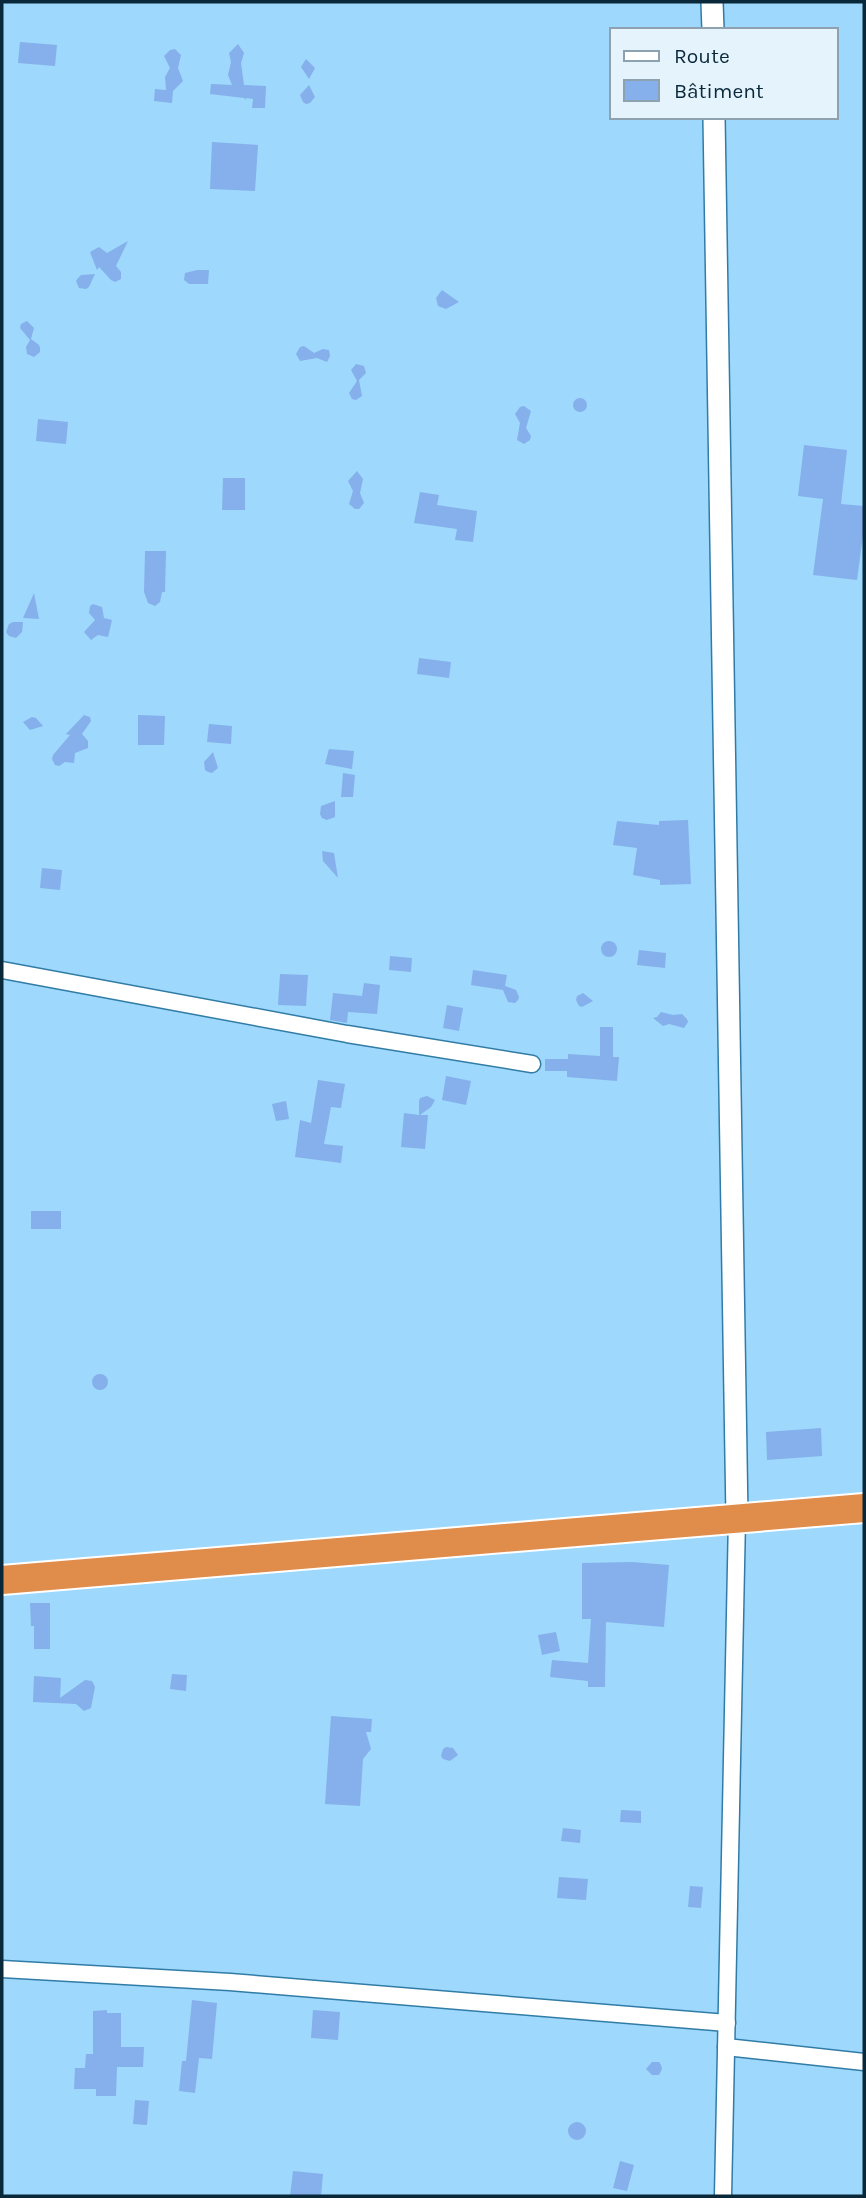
<svg xmlns="http://www.w3.org/2000/svg" width="866" height="2198" font-family="Karla,sans-serif">
	<rect width="100%" height="100%" fill="#9ed8fc"/>
	<g fill="#85b0eb">
		<path d="M20,42L57,45L55,66L18,63Z"/>
		<path d="M238,44L244,53L241,63L244,85L266,86L265,108H252L253,99L246,98V100L244,98L210,94L211,84L232,85L228,75L231,62L229,53Z"/>
		<path d="M175,49L181,55L178,68L183,81L173,91L172,103L154,101L155,89L166,90L165,77L170,68L164,56L170,50Z"/>
		<path d="M306,59L315,68L309,79L301,67Z"/>
		<path d="M309,85L315,97L310,103L306,104L303,102L300,95Z"/>
		<path d="M212,142L258,145L255,191L210,189Z"/>
		<path d="M128,241L116,266L121,272V279L115,282L111,280L99,267L97,270L90,252L99,247L107,253Z"/>
		<path d="M197,270H209L208,284H189L184,280L185,273Z"/>
		<path d="M95,274L89,287L86,289L79,288L76,281L78,278L81,275Z"/>
		<path d="M442,290L459,302L446,309L438,306L436,298Z"/>
		<path d="M27,321L34,328L31,339L39,345L40,348V352L34,357L27,354L26,347L30,340L20,328L21,324Z"/>
		<path d="M304,346L314,353L323,349L329,350L330,356L327,362L317,358L300,361L296,354L300,347Z"/>
		<path d="M356,364L364,366L366,373L359,380L362,396L356,400L352,399L349,393L357,381L351,370Z"/>
		<circle cx="580" cy="405" r="7"/>
		<path d="M524,406L531,411L526,428L531,436L530,440L524,444L517,440L520,423L515,414L520,407Z"/>
		<path d="M38,419L68,422L66,444L36,441Z"/>
		<path d="M804,445L847,450L841,504L864,506V528L857,580L813,575L823,499L798,496Z"/>
		<path d="M357,471L363,479L360,493L364,503L359,509H355L349,504L353,491L348,481Z"/>
		<path d="M223,478H245V510H222Z"/>
		<path d="M420,492L439,495L437,505L477,511L473,542L455,540L457,529L414,523Z"/>
		<path d="M145,551H166L165,592H162L160,602L155,606L148,603L144,592Z"/>
		<path d="M34,593L39,619L23,618Z"/>
		<path d="M93,604L102,607L104,618L112,620L108,637L98,635L91,640L84,632L95,620L89,613L90,606Z"/>
		<path d="M13,622H23L22,632L16,638L9,636L6,632L9,624Z"/>
		<path d="M419,658L451,662L449,678L417,674Z"/>
		<path d="M84,715L90,717L91,721L82,734L88,741V748L75,753L74,763L65,762L59,766L55,765L52,759L53,755L70,735L66,734Z"/>
		<path d="M138,715L165,716L164,745H138Z"/>
		<path d="M32,717L36,718L43,726L30,730L23,722Z"/>
		<path d="M209,724L232,726L231,744L207,742Z"/>
		<path d="M329,749L354,751L352,769L325,764Z"/>
		<path d="M213,752L218,768L212,773L208,772L205,770L204,762Z"/>
		<path d="M343,773L355,775L353,797H341Z"/>
		<path d="M335,801V817L327,820L322,818L320,814L321,806Z"/>
		<path d="M688,820L691,884L660,885V880L633,875L637,848L613,845L617,821L659,825V821Z"/>
		<path d="M322,851L334,853L338,878L323,861Z"/>
		<path d="M42,868L62,870L60,890L40,888Z"/>
		<circle cx="609" cy="949" r="8"/>
		<path d="M639,950L666,953L665,968L637,965Z"/>
		<path d="M390,956L412,958L411,972L389,970Z"/>
		<path d="M473,970L507,975L505,986L516,990L519,997L518,1000L515,1003L508,1002L503,990L471,985Z"/>
		<path d="M280,974L308,975L306,1006L278,1005Z"/>
		<path d="M364,983L380,985L377,1014L348,1012L347,1023L330,1020L333,993L362,996Z"/>
		<path d="M583,993L593,1001L582,1007L579,1006L576,1000L577,996Z"/>
		<path d="M447,1005L463,1008L459,1031L443,1028Z"/>
		<path d="M661,1012L673,1015L682,1014L687,1019L688,1022L684,1028L669,1024L663,1026L653,1018L657,1017Z"/>
		<path d="M600,1027H613V1057H619L617,1081L567,1077V1071H545V1059H568V1054L600,1056Z"/>
		<path d="M446,1076L471,1081L466,1105L442,1100Z"/>
		<path d="M318,1080L345,1084L341,1108L331,1107L324,1144L343,1146L341,1163L295,1157L300,1120L311,1123Z"/>
		<path d="M427,1096L435,1100L431,1107L420,1115H428L425,1149L401,1147L404,1113L419,1115V1101L420,1098Z"/>
		<path d="M286,1101L289,1119L276,1121L272,1104Z"/>
		<rect x="31" y="1211" width="30" height="18"/>
		<circle cx="100" cy="1382" r="8"/>
		<path d="M821,1428L822,1456L767,1460L766,1432Z"/>
		<path d="M632,1562L669,1565L664,1627L606,1622L605,1687H588V1681L550,1677L552,1660L588,1663L591,1619H582V1563Z"/>
		<path d="M30,1603H50V1649H34V1626H31Z"/>
		<path d="M556,1632L560,1651L542,1655L538,1635Z"/>
		<path d="M172,1674L187,1675L186,1691L170,1689Z"/>
		<path d="M34,1676L61,1678L60,1698L85,1680L92,1681L95,1687L91,1708L84,1711L76,1704L33,1702Z"/>
		<path d="M331,1716L372,1719L371,1732H366L371,1749L363,1759L360,1806L325,1804Z"/>
		<path d="M446,1747L453,1748L458,1755L450,1761L443,1759L441,1756L443,1749Z"/>
		<path d="M621,1810L641,1811V1823L620,1822Z"/>
		<path d="M563,1828L581,1830L580,1843L561,1841Z"/>
		<path d="M559,1877L588,1879L586,1900L557,1898Z"/>
		<path d="M690,1886L703,1887L701,1908L688,1907Z"/>
		<path d="M192,2000L217,2003L212,2059L199,2058L195,2093L179,2091L182,2061H186Z"/>
		<path d="M107,2010V2013H121V2047H144L143,2067H117L116,2096H96V2089H74L75,2068H85L86,2054H93V2011Z"/>
		<path d="M313,2010L340,2012L338,2040L311,2038Z"/>
		<path d="M652,2062H659L661,2065L662,2069L659,2075H652L646,2069Z"/>
		<path d="M135,2100L149,2101L147,2125L133,2124Z"/>
		<circle cx="577" cy="2131" r="9"/>
		<path d="M620,2161L634,2165L627,2191L613,2188Z"/>
		<path d="M293,2171L323,2174L321,2196H290Z"/>
	</g>
	<g fill="none" stroke-linecap="round" stroke-linejoin="round">
		<defs>
			<g id="street">
				<path d="M2,970L347,1034L532,1064"/>
				<path d="M2,1969L230,1982L727,2023"/>
				<path d="M726,2047L864,2062"/>
				<path d="M723,2196L737,1518"/>
			</g>
			<g id="secondary">
				<path d="M712,2L713,30"/>
				<path d="M714,117L737,1518"/>
			</g>
			<path id="highway" d="M2,1580L864,1508"/>
		</defs>
		<use href="#street" stroke="#317ca6" stroke-width="19"/>
		<use href="#secondary" stroke="#317ca6" stroke-width="24"/>
		<use href="#highway" stroke="#fff" stroke-width="32"/>
		<use href="#street" stroke="#fff" stroke-width="16"/>
		<use href="#secondary" stroke="#fff" stroke-width="21"/>
		<use href="#highway" stroke="#e08c4b" stroke-width="28"/>
	</g>
	<rect width="866" height="2198" fill="none" stroke="#09293a" stroke-width="7"/>
	<rect x="610" y="28" width="228" height="91" fill="#e5f3fc" stroke="#8da2ae" stroke-width="2"/>
	<rect x="624" y="51" width="35" height="10" fill="#ffffff" stroke="#8da2ae" stroke-width="2"/>
	<text x="674" y="63" font-size="21" fill="#09293a">Route</text>
	<rect x="624" y="80" width="35" height="21" fill="#85b0eb" stroke="#8da2ae" stroke-width="2"/>
	<text x="674" y="98" font-size="21" fill="#09293a">Bâtiment</text>
</svg>
